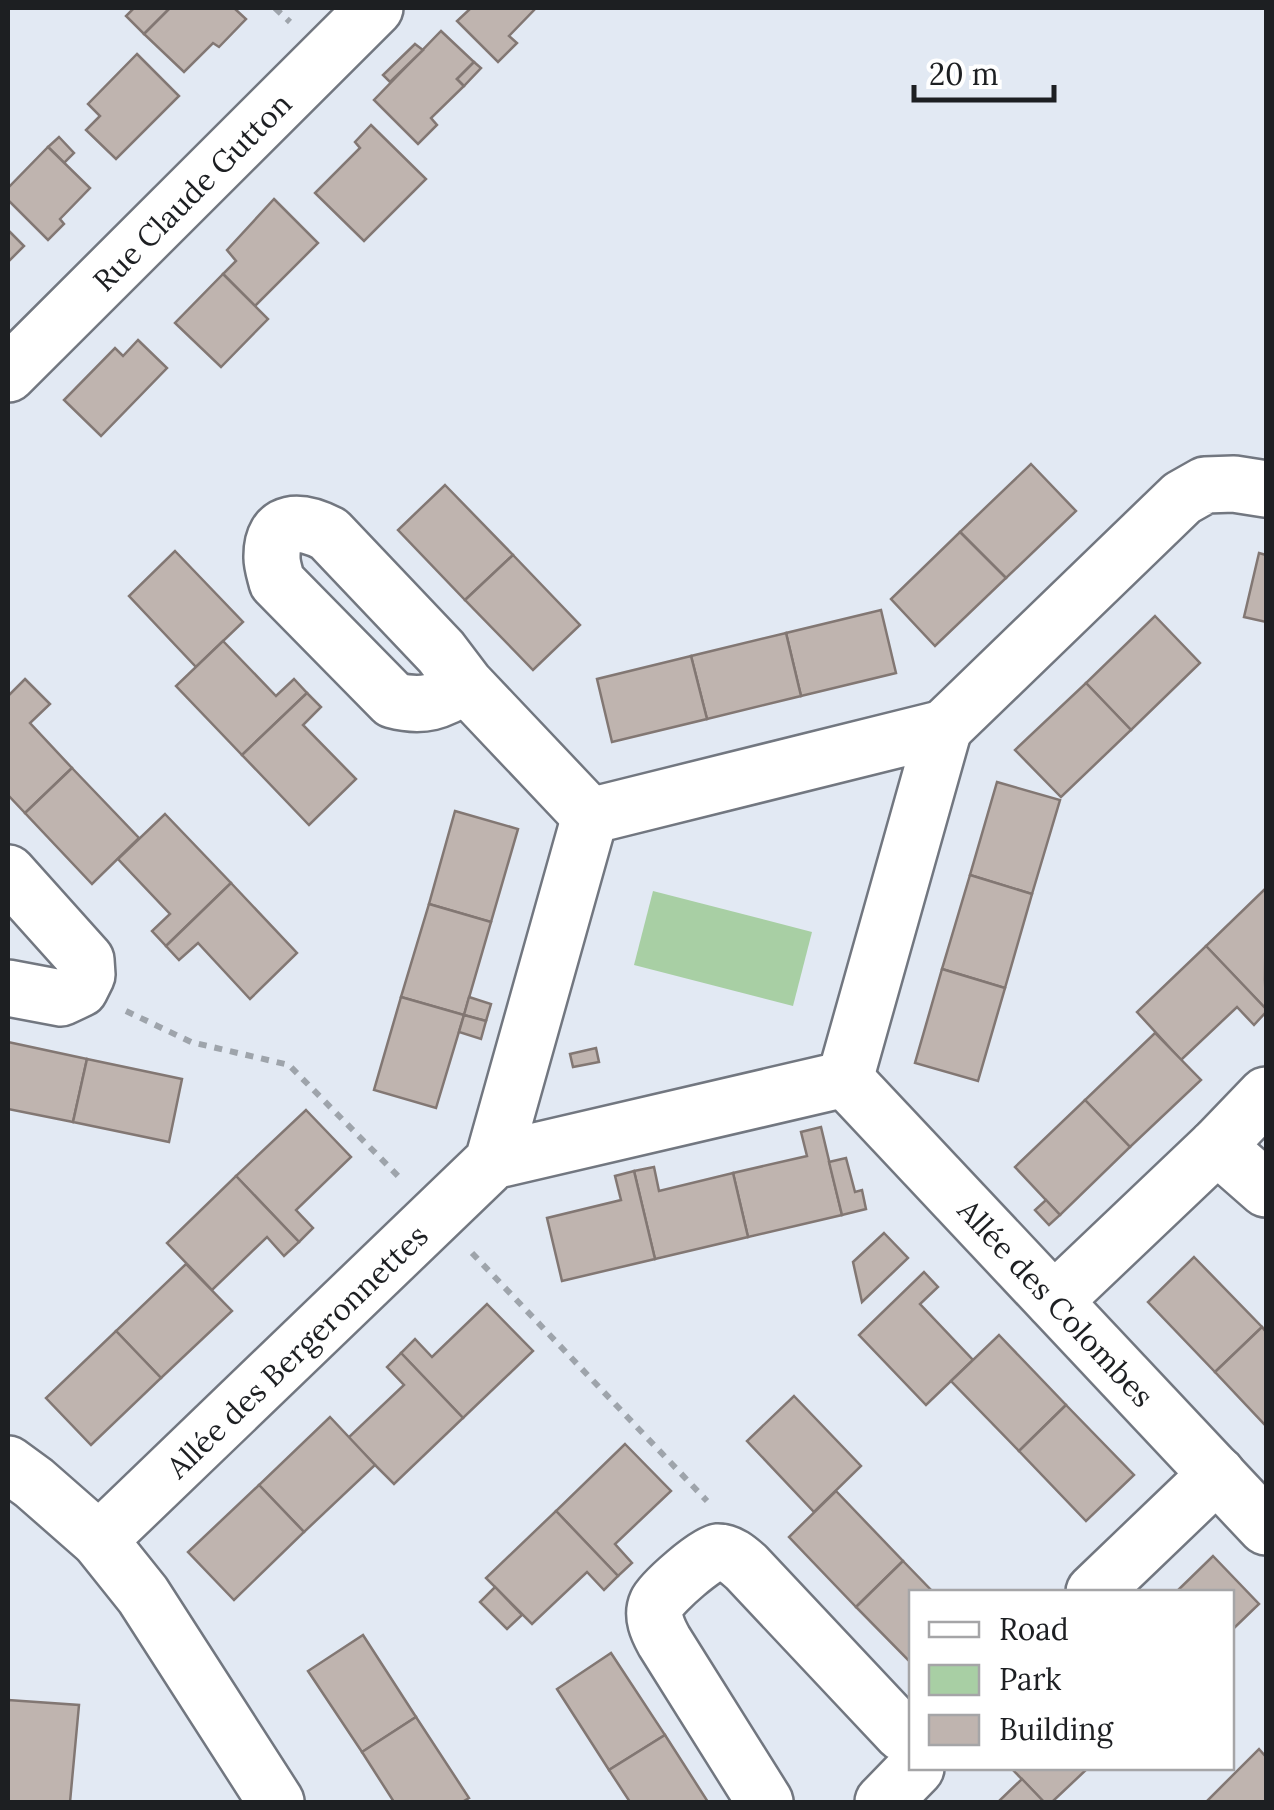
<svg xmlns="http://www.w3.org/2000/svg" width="1274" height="1810" font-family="Lora,serif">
	<rect width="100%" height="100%" fill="#e2e9f3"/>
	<path fill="#a8cfa4" d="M653,891L812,932L793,1006L634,965Z"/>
	<g fill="#bfb4af" stroke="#827773" stroke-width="2.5">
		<path d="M134,8H170L144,34L126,16Z"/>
		<path d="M170,8H234L246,19L219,47L213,43L184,72L144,34Z"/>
		<path d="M471,8H536L509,36L517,43L498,62L457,21Z"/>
		<path d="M441,31L474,62L457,79L464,86L431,118L437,125L418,144L374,100Z"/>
		<path d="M415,44L423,50L390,82L383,75Z"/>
		<path d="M137,54L179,96L116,159L86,130L100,116L88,104Z"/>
		<path d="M474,62L481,68L464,86L457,79Z"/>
		<path d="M371,125L426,179L364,241L315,193L360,148L355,142Z"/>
		<path d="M59,137L74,153L64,163L48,147Z"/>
		<path d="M48,147L90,188L60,219L64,224L48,240L8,200V188Z"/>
		<path d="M274,199L318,243L255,306L223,274L236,261L227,250Z"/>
		<path d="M8,230L24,246L8,262Z"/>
		<path d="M223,274L268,319L221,367L175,323Z"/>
		<path d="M138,340L167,368L101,436L64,400L115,348L123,356Z"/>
		<path d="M1031,464L1076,511L1006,578L960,532Z"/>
		<path d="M445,485L513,555L465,600L398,530Z"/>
		<path d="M960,532L1006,578L935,646L891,599Z"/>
		<path d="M175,551L243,622L196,667L129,596Z"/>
		<path d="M1259,553L1266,555V622L1244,617Z"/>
		<path d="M513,555L580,625L533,670L465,600Z"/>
		<path d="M881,610L896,673L801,696L786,633Z"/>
		<path d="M1155,616L1200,663L1131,730L1086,683Z"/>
		<path d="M786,633L801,696L707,719L691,656Z"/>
		<path d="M223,641L276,696L294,679L307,693L242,755L176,686Z"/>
		<path d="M691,656L707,719L612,742L597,679Z"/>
		<path d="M25,679L50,704L30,723L72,768L25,813L8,795V696Z"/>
		<path d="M1086,683L1131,730L1061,797L1015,750Z"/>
		<path d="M307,693L321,707L303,725L356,779L309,825L242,755Z"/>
		<path d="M72,768L139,838L92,884L25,813Z"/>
		<path d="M997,782L1060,800L1032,894L970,875Z"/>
		<path d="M455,811L518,829L491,922L429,904Z"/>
		<path d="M165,814L231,883L166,946L152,931L170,914L118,859Z"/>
		<path d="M970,875L1032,894L1005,988L942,969Z"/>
		<path d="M231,883L297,953L250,999L198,943L179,960L166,946Z"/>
		<path d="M1266,888L1265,980L1266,1009L1206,946Z"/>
		<path d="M429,904L491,922L464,1015L401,997Z"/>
		<path d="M1206,946L1266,1009V1012L1254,1025L1237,1007L1181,1060L1137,1012Z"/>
		<path d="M942,969L1005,988L978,1081L915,1063Z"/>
		<path d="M401,997L464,1015L436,1108L374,1090Z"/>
		<path d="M469,997L491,1004L486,1021L464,1015Z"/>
		<path d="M464,1015L486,1021L481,1039L459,1032Z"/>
		<path d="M1155,1033L1201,1080L1130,1147L1085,1100Z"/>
		<path d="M8,1042L87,1059L73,1122L8,1109Z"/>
		<path d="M596,1048L599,1062L573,1067L570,1054Z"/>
		<path d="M87,1059L182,1079L169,1142L73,1122Z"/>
		<path d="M1085,1100L1130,1147L1060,1215L1015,1167Z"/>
		<path d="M306,1110L351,1157L296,1210L313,1228L299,1242L236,1176Z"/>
		<path d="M821,1127L842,1215L748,1237L733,1173L807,1156L801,1132Z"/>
		<path d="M846,1158L855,1192L862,1190L866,1209L842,1215L829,1162Z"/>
		<path d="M654,1167L659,1191L733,1173L748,1237L655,1259L634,1171Z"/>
		<path d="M634,1171L655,1259L562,1281L547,1218L621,1200L615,1176Z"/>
		<path d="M236,1176L299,1242L284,1256L267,1237L212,1290L167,1243Z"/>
		<path d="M1046,1200L1060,1215L1049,1225L1035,1210Z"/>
		<path d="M884,1233L908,1258L862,1302L853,1262Z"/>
		<path d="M1194,1257L1262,1327L1215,1372L1148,1302Z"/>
		<path d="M186,1264L232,1311L161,1378L116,1331Z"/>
		<path d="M924,1272L938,1287L920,1304L973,1360L926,1405L859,1335Z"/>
		<path d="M487,1304L533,1351L463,1418L401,1353L415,1339L432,1357Z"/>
		<path d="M1262,1327L1266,1332V1426L1215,1372Z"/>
		<path d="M116,1331L161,1378L91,1445L46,1398Z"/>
		<path d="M999,1335L1066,1405L1019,1451L951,1381Z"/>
		<path d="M401,1353L463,1418L394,1484L348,1438L404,1385L387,1367Z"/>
		<path d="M794,1396L861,1466L814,1512L747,1441Z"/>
		<path d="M1066,1405L1134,1475L1086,1521L1019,1451Z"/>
		<path d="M330,1417L375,1465L304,1532L259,1485Z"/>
		<path d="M625,1444L671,1491L615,1544L632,1563L618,1576L556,1511Z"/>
		<path d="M259,1485L304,1532L234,1600L188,1552Z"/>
		<path d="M836,1491L903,1561L856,1607L789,1537Z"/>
		<path d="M556,1511L618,1576L604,1590L587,1572L532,1624L486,1578Z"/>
		<path d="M1213,1556L1259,1604L1232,1630V1592H1176Z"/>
		<path d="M903,1561L933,1592H912V1664L856,1607Z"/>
		<path d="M495,1587L522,1615L507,1629L480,1602Z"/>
		<path d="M363,1635L416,1717L362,1752L308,1671Z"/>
		<path d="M611,1653L665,1735L609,1770L557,1689Z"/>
		<path d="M8,1700L79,1705L70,1802H8Z"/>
		<path d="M416,1717L469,1798L462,1802H394L362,1752Z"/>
		<path d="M665,1735L708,1802H630L609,1770Z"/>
		<path d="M1259,1749L1266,1757V1802H1206Z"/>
		<path d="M1011,1768H1088L1052,1802H1044Z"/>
		<path d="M1022,1779L1044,1802H998Z"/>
	</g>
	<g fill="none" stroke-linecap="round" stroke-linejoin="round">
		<defs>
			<g id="minor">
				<path d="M8,374L375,8"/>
				<path d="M466,685C440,702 423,708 393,700L277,582C275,574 272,565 272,558C271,516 302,520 329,534L441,652L466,685L590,816"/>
				<path d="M944,728L1182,498L1205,485L1234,484L1266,489"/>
				<path d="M8,873L86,960L87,975L80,989L61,998L8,988"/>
				<path d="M845,1079L1266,1527"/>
				<path d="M1217,1146L1266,1189"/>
				<path d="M1054,1301L1217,1146L1266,1095"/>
				<path d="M8,1464L34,1483L99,1540L143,1595L276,1802"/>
				<path d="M99,1540L493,1161L590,816L944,728L845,1079L493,1161"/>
				<path d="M1094,1592L1217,1474"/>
				<path d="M765,1802L664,1641C658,1630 651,1616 657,1603C662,1592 707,1553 718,1552C729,1552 738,1560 746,1567L902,1733L912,1737"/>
				<path d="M883,1802L916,1768"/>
			</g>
		</defs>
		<use href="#minor" stroke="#727780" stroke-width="60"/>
		<g stroke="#9ea4ab" stroke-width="6" stroke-dasharray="8 8" stroke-linecap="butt">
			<path d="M275,8L290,22"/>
			<path d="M126,1011L191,1042L289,1065L401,1179"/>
			<path d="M472,1253L707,1501"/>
		</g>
		<use href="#minor" stroke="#fff" stroke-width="55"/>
	</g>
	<g text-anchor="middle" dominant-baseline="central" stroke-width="9" stroke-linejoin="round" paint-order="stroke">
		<g font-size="30" fill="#1d1f22" stroke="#fff">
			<text transform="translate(192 192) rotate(-45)">Rue Claude Gutton</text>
			<text transform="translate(1056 1303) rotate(47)">Allée des Colombes</text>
			<text transform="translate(297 1351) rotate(-44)">Allée des Bergeronnettes</text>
		</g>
	</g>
	<rect width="1274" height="1810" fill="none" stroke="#1d1f22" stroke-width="20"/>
	<rect x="909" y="1590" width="325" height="180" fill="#ffffff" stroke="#a5a5a7" stroke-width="2.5"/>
	<rect x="929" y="1622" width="50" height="15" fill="#ffffff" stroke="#a5a5a7" stroke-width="2.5"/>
	<text x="999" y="1640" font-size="30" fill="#1d1f22">Road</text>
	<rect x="929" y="1665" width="50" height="30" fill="#a8cfa4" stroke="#a5a5a7" stroke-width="2.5"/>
	<text x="999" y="1690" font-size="30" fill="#1d1f22">Park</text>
	<rect x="929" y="1715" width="50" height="30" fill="#bfb4af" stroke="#a5a5a7" stroke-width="2.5"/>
	<text x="999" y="1740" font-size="30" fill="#1d1f22">Building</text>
	<path d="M914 85v15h140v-15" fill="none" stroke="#1d1f22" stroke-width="5"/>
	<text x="929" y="85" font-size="30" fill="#1d1f22" stroke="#ffffff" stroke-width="8" paint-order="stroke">20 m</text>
</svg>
